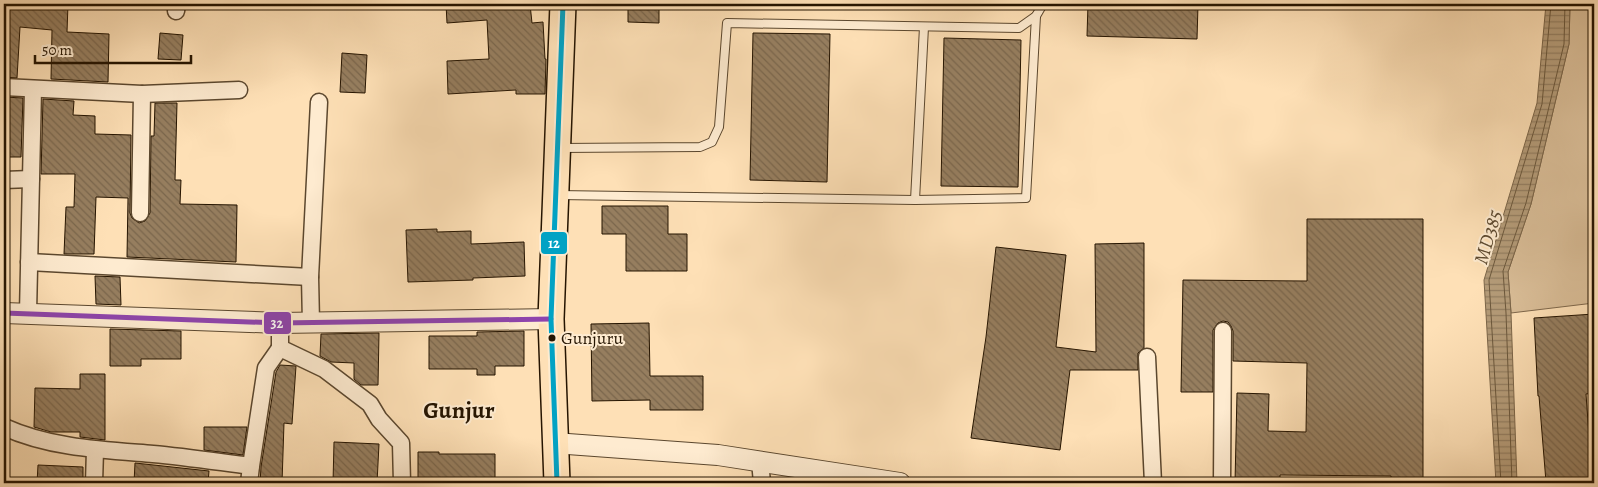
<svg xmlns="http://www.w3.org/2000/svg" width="1598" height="487" font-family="Alegreya,serif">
	<defs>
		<pattern id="water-rules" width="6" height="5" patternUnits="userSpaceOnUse" patternTransform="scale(1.25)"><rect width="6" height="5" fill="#b49b78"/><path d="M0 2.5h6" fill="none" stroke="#927d60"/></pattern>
		<pattern id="building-back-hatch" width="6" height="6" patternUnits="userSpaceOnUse" patternTransform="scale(1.25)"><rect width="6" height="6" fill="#967e5f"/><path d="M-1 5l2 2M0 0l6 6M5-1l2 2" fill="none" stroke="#7a664c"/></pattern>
	</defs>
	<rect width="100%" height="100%" fill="#fee0b6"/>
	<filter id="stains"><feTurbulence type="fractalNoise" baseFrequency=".004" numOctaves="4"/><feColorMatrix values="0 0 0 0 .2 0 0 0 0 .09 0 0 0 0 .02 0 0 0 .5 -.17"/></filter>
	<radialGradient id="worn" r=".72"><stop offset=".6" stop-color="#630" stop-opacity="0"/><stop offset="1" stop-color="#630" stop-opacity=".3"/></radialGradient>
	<path fill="#d9bd97" stroke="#7f684c" d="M1570,4H1594V303L1511,313L1508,272L1531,204L1569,44Z"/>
	<path fill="url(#water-rules)" stroke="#7b6548" d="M1546,4H1570L1569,44L1531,204L1508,272L1511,313L1517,483H1496L1484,280L1537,103Z"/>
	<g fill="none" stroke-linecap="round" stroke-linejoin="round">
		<g stroke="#6c583c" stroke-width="1">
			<path d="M1501,483L1489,280L1542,104L1551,4"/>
			<path d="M1512,483L1506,313L1503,271L1526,203L1564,44L1565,4"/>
		</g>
	</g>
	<g fill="url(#building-back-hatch)" stroke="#251400">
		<path d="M4,4H68L67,32L109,34L108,82L51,79L52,30L20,27L17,78L4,77Z"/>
		<path d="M446,4H530L532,23L543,22L545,59H546L545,94H516V90L448,94L447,61L489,59L487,20L447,23Z"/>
		<path d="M628,4H659V23L628,22Z"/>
		<path d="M1088,4L1198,5L1197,39L1087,36Z"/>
		<path d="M160,33L183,35L181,60L158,59Z"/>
		<path d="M753,33L830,34L827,182L750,180Z"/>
		<path d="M944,38L1021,40L1018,187L941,186Z"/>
		<path d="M342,53L367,55L365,93L340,92Z"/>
		<path d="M4,97L23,98L21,157H4Z"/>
		<path d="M43,99L74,101L73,115L95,116V134L131,135L130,213L132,218L139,223L145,221L150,213L151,136H154L155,103H177L175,180H181L180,204L237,205L236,262L127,257L128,198L96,197L94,254H64L66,207H74L75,174H41Z"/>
		<path d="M602,206H668V234H687V271H626V234H602Z"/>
		<path d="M1307,219H1423V482H1391V476L1280,475V483H1235L1237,393L1269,394L1268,431L1306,432L1307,363L1233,361V331L1231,326L1228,322L1223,321L1218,323L1213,330V392H1181L1183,280L1307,281Z"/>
		<path d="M437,229V232L471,231V244L524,242L525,276L473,278V280L408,282L406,230Z"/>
		<path d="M1144,243V348L1138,353V370H1070L1060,450L971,438L986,337L996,247L1066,255L1056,347L1096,352L1095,244Z"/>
		<path d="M95,276L120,277L121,305L96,304Z"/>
		<path d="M1594,314V393L1586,394L1592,478L1546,482L1539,396H1538L1534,318Z"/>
		<path d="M649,323L650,376H703V410H650V400L592,401L591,324Z"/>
		<path d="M110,329L181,331V359H141V366H110Z"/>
		<path d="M524,331V366H495V375H477V369H429V336H477V332Z"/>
		<path d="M379,333L378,385H361L354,379V363L331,362L320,356L321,334Z"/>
		<path d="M280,365L296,366L292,424L284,423L282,483H260L261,467L276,372Z"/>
		<path d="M80,374H105V440L80,437V432H51L34,427L35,388L80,389Z"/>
		<path d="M204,427H247L243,455L204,450Z"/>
		<path d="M334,442L379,444L377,483H333Z"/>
		<path d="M418,452H439V454H495V483H448V481H418Z"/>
		<path d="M135,463L209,471L208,483H134Z"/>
		<path d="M38,465L83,467V483H37Z"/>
	</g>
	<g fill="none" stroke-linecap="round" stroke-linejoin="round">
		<defs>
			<g id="service">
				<path d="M560,148L700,147L712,142L719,127L727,23L1019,28L1036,16L1043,4"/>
				<path d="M558,195L915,200L1026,198L1036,16"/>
				<path d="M915,200L924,27"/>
			</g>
			<g id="minor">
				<path d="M176,11L177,4"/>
				<path d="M4,87L142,94L239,90"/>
				<path d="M4,180L31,179"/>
				<path d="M140,213L142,94"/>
				<path d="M29,262L310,277"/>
				<path d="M28,313L33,89"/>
				<path d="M280,323V348L324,369L370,404L379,419L401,443L402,483"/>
				<path d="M311,323L310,277L319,102"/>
				<path d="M1147,357L1153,483"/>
				<path d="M4,427C50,448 103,450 153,454C186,457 219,462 251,466L249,483"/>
				<path d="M760,461L762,483"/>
				<path d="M251,466L266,368L280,348"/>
				<path d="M94,483L95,450"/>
				<path d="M1222,483L1223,331"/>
			</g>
			<g id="tertiary">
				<path d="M4,313L280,323L551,319"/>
				<path d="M554,443L718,455L900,483"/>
			</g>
			<path id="primary" d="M557,483L551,319L563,4"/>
		</defs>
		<use href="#service" stroke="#5b472e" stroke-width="10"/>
		<use href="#minor" stroke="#5b472e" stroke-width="19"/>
		<use href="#tertiary" stroke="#5b472e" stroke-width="22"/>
		<use href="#primary" stroke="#251400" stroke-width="28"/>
		<use href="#service" stroke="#feebd0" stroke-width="8"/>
		<use href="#minor" stroke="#feebd0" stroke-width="16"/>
		<use href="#tertiary" stroke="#feebd0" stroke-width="20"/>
		<use href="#primary" stroke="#fee0b6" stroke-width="25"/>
		<defs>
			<path id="bus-1" d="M4,313L280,323L551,319"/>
			<path id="bus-2" d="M557,483L551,319L563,4"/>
		</defs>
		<use href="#bus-1" stroke="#feebd0" stroke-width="9"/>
		<use href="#bus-2" stroke="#feebd0" stroke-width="9"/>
		<use href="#bus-1" stroke="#8e44ad" stroke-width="5"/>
		<use href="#bus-2" stroke="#02a2c4" stroke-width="5"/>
	</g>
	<circle fill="#251400" stroke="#feebd0" stroke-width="2" cx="552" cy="338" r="4.5"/>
	<g text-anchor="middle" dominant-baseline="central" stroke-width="4" stroke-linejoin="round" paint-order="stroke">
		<g font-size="18" fill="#251400" stroke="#feebd0" text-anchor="start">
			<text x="561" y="338">Gunjuru</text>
		</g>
		<g font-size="20" font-style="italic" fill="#5e4a30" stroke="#feebd0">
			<text transform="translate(1488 237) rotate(-74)">MD385</text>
		</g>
		<g font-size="24" font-weight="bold" fill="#251400" stroke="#feebd0">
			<text x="459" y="410">Gunjur</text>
		</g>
	</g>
	<g stroke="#feebd0" stroke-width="2">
		<rect x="540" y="231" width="28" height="24" rx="5" fill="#02a2c4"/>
		<rect x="263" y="311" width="29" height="24" rx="5" fill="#8e44ad"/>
	</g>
	<g font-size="14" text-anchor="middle" font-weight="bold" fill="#fff">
		<text x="554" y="248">12</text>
		<text x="277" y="328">32</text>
	</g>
	<rect width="1598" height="487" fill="none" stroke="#fee0b6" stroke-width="20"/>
	<rect x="5" y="5" width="1588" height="477" fill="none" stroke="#251400" stroke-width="2.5"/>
	<rect x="10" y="10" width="1578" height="467" fill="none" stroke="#251400"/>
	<path d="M35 55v8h156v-8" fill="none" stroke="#251400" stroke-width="2.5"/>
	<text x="42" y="55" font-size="15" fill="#251400" stroke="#feebd0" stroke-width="4" paint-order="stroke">50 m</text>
	<rect width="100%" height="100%" filter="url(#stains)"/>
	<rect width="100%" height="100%" fill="url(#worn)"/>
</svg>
